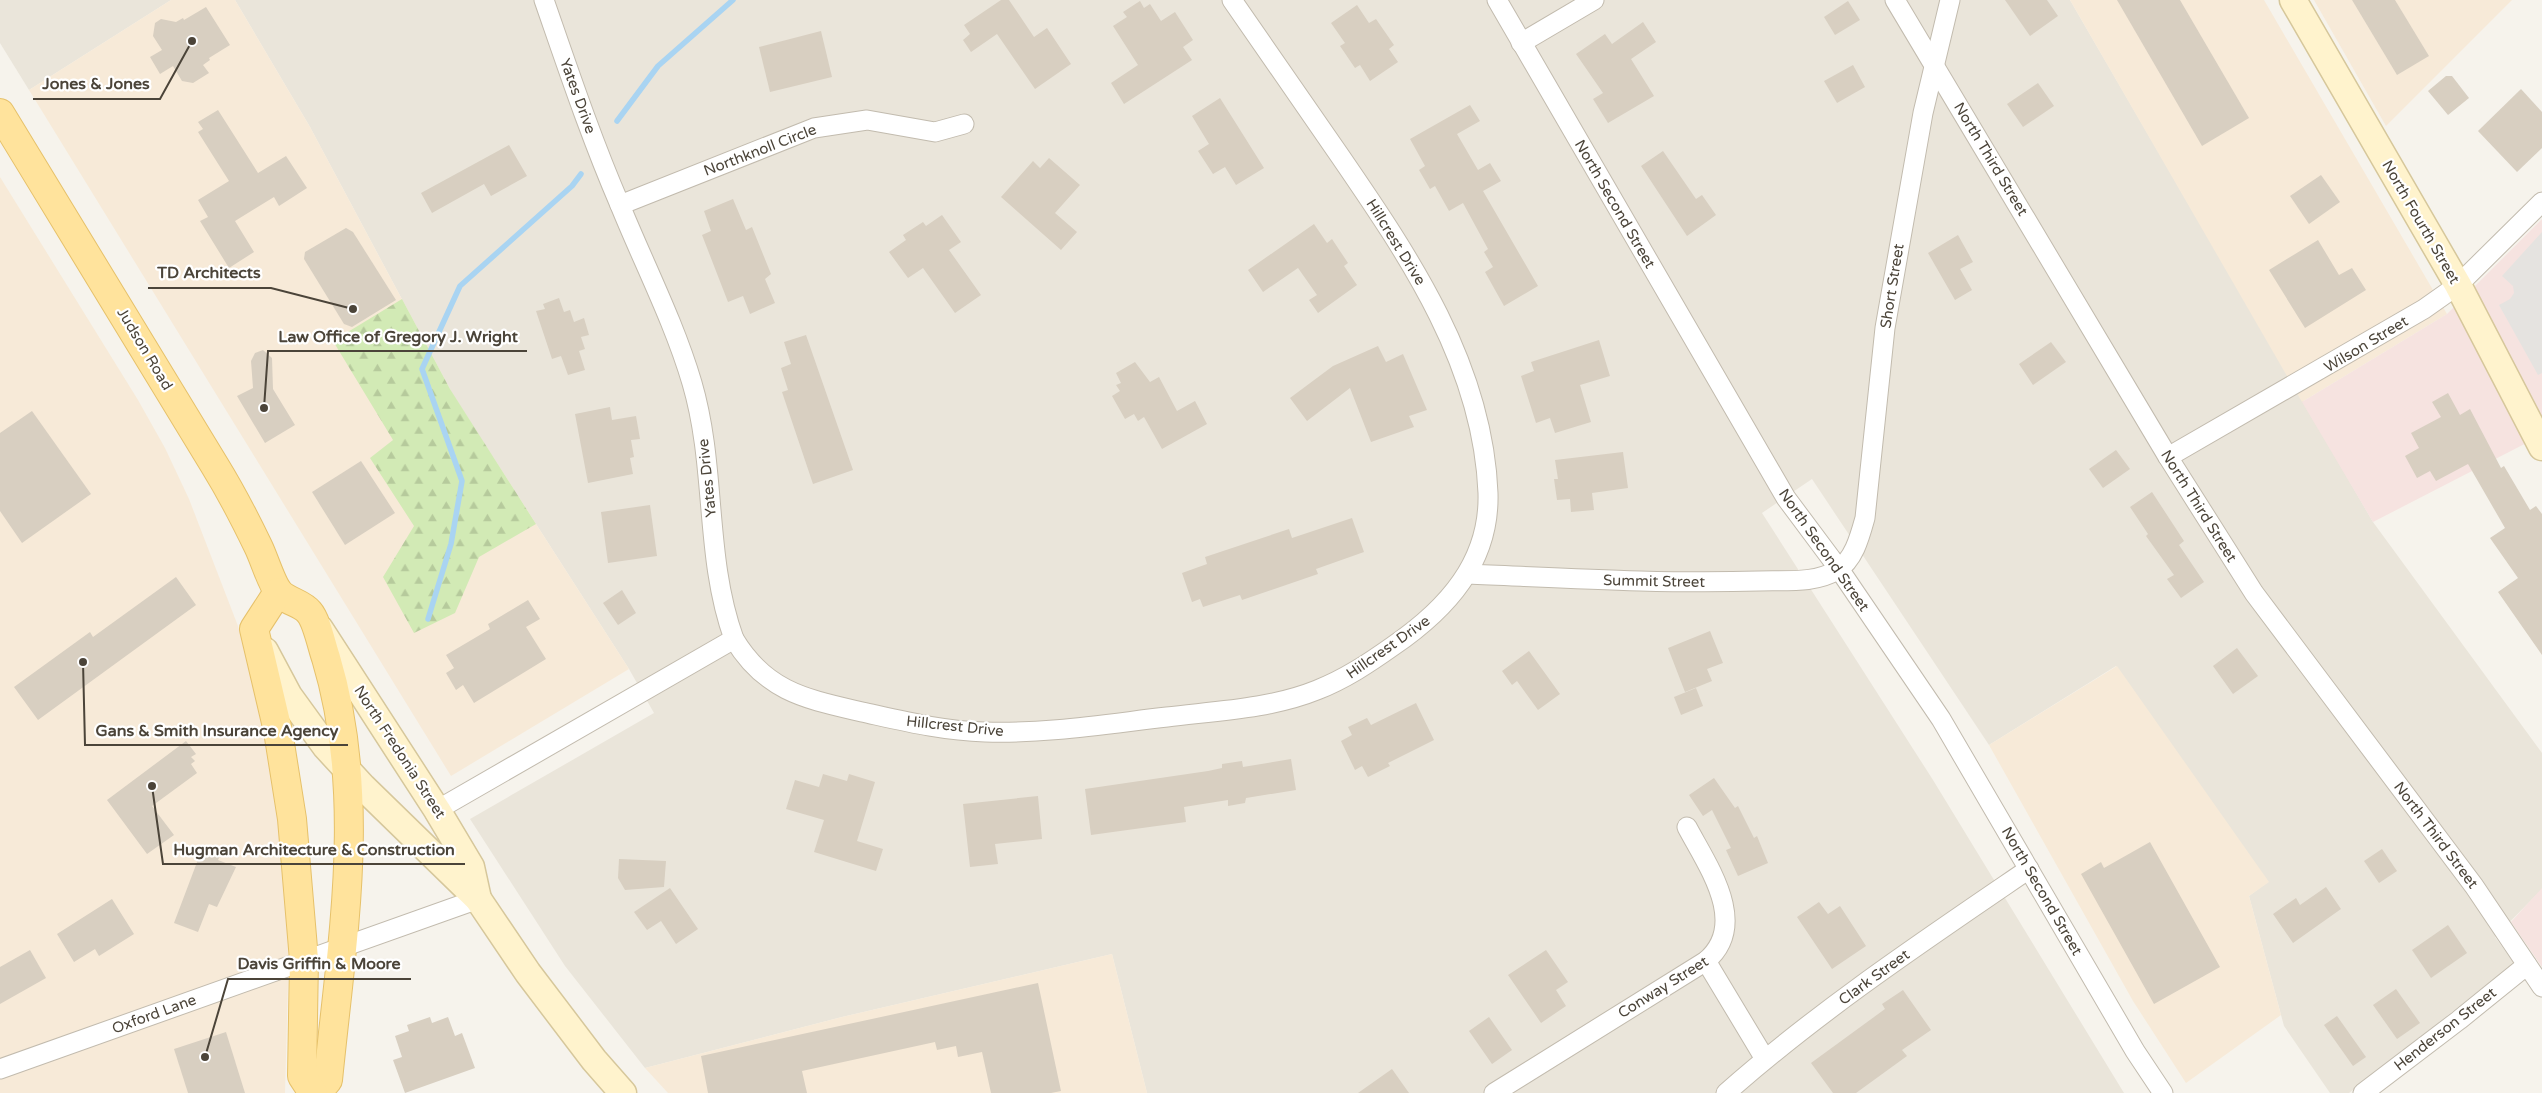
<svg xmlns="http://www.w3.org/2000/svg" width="2542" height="1093" font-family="'Varela Round',sans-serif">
	<defs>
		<pattern id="forest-firs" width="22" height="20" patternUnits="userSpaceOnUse" patternTransform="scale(1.25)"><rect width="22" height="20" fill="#d2eab5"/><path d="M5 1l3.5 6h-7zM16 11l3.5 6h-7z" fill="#b6ca9c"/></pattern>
	</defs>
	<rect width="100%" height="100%" fill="#f6f3ec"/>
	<g fill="#eae5da">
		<path d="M0,0H171L29,90L0,43Z"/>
		<path d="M235,0H2070L2373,522L2542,753V889L2495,937L2514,963L2349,1093H2330L2284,1026L2249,896L2268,882L2116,666L1989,745L1812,479L1762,513L1933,780L2124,1093H1147L1112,954L842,1017L645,1068L565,966L470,819L654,713L629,669L452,393L310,127Z"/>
	</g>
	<g fill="#f7ead8">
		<path d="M171,0H235L310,127L452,393L629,669L451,776L29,90Z"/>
		<path d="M2070,0H2264L2447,314L2302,402Z"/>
		<path d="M2314,0H2512L2386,126Z"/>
		<path d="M0,177L138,400L165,448L189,499L238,626L256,687L278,799L289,947L285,1093H0Z"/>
		<path d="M2117,666L2269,882L2249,896L2281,1015L2186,1083L2133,1001L1989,745Z"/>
		<path d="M1112,954L1147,1093H668L645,1068L842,1017Z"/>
	</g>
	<g fill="#f6e3e0">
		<path d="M2542,219V435L2373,522L2302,402L2447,314Z"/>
		<path d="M2542,888V967L2511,922Z"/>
	</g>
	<path fill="url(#forest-firs)" d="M402,299L450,389L536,524L479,557L455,613L414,633L383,577L414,526L370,458L393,440L333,341Z"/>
	<path fill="#e5e3e0" d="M2542,232V373L2538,375L2499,305L2510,299L2514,293L2513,286L2502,276Z"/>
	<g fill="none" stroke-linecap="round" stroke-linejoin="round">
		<g stroke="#a9d4f2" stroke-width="5.5">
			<path d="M617,121L658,66L733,0"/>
			<path d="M428,619L451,544L462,481L422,369L460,286L572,186L581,174"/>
		</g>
	</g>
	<g fill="#d8cfc1">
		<path d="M1001,0H1009L1034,37L1047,28L1071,64L1035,89L997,34L971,52L963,40L970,34L964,25Z"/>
		<path d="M2005,0H2047L2058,16L2030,36Z"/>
		<path d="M2117,0H2180L2249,118L2202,146Z"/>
		<path d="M2352,0H2395L2429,56L2397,75Z"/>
		<path d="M1140,1L1144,8L1150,4L1161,21L1175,12L1193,40L1183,47L1192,60L1124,104L1111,83L1138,65L1113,26L1127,17L1123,12Z"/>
		<path d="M1848,1L1860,20L1835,35L1824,17Z"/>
		<path d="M1357,5L1369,23L1376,19L1394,45L1389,49L1398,62L1370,81L1360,65L1355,68L1340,46L1345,43L1331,23Z"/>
		<path d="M206,7L230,45L209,58L210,60L203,65L209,73L193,83L182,81L173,66L160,74L150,57L162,50L153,36L155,23L161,19L176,22L183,18L184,20Z"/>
		<path d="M1643,22L1656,42L1631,59L1654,96L1608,123L1593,99L1603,93L1576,54L1605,34L1612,44Z"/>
		<path d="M821,31L832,77L770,92L759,47Z"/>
		<path d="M1853,65L1865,87L1837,103L1824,81Z"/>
		<path d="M2446,76H2452L2469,98L2448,115L2428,91Z"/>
		<path d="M2038,83L2054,106L2023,127L2007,104Z"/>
		<path d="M2521,89L2542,112V148L2517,172L2478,131Z"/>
		<path d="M1220,98L1264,168L1236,185L1225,167L1213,174L1198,151L1209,144L1192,116Z"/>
		<path d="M1470,105L1480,121L1457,134L1478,170L1490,163L1501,181L1483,191L1538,286L1504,306L1485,272L1493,267L1484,252L1488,249L1463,203L1449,211L1435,186L1430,189L1419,170L1425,166L1410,139Z"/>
		<path d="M218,110L258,173L286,156L307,188L279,206L274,197L235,221L254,252L229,268L200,221L208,217L198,200L229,181L198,132L203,129L198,122Z"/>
		<path d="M509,145L527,176L491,196L484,184L432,213L421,193Z"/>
		<path d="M1663,151L1696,199L1702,195L1716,215L1687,236L1641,166Z"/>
		<path d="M1049,158L1080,185L1055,213L1077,232L1061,250L1001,197L1033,161L1040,168Z"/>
		<path d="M2321,175L2340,202L2309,224L2290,196Z"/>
		<path d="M733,199L746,230L752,227L771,274L765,279L775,303L750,314L743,296L728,302L702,235L711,231L704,211Z"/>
		<path d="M942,215L961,242L949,250L981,295L955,313L923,268L908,278L889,252L906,240L903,235L923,222L926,226Z"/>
		<path d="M1314,224L1327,243L1332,239L1348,263L1344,266L1357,285L1318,313L1309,300L1317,295L1298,268L1263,292L1248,270Z"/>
		<path d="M346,228L353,232L396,300L352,327L344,324L304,259L305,252Z"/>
		<path d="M1958,235L1973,262L1960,269L1972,290L1955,300L1928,253Z"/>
		<path d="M2318,240L2339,275L2352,268L2366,290L2305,328L2269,270Z"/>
		<path d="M559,298L564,312L570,310L574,322L584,318L589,335L581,337L585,349L579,351L585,370L568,375L561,356L552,359L536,311L545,309L543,304Z"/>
		<path d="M806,335L853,470L813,484L782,392L788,390L781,368L791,364L784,342Z"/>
		<path d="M1599,340L1610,376L1580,385L1591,422L1555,433L1550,418L1536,423L1521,376L1534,371L1531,362Z"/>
		<path d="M2051,342L2066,362L2033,385L2019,364Z"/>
		<path d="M1378,346L1386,362L1403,354L1427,410L1409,416L1414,427L1371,442L1350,388L1307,421L1290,398L1333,366Z"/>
		<path d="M263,350L272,358L273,389L295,425L265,443L237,396L253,388L251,361L255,353Z"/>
		<path d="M1135,362L1150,382L1159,377L1177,411L1195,401L1207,424L1162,449L1144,417L1138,421L1134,414L1125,419L1112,396L1120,391L1116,385L1121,383L1116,373Z"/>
		<path d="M2448,393L2460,415L2470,409L2501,468L2504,466L2530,510L2536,506L2542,514V655L2498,592L2518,578L2490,538L2505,528L2468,464L2436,481L2430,471L2417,478L2405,456L2419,448L2411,433L2441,417L2432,402Z"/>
		<path d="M610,407L612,420L636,416L640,439L631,440L634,457L630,458L633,474L588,483L575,414Z"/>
		<path d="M32,411L91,494L22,543L0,511V433Z"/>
		<path d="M2116,450L2130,469L2103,488L2089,469Z"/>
		<path d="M1623,452L1628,488L1592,493L1594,510L1571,512L1570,499L1557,500L1554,479H1558L1555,460Z"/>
		<path d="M361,461L395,513L345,545L312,492Z"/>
		<path d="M2152,492L2184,541L2179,545L2204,582L2181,598L2167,579L2174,575L2146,536L2148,534L2130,507Z"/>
		<path d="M650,505L657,556L608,563L601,512Z"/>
		<path d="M1352,518L1364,552L1316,569L1318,574L1242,600L1240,595L1203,607L1200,599L1192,602L1182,573L1207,564L1205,557L1289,529L1292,538Z"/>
		<path d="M176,577L196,605L38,720L14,687L90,632L93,637Z"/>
		<path d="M622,590L636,613L618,625L603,603Z"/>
		<path d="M528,600L540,619L526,627L546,659L474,703L463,685L456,690L446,673L454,668L446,655L490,629L488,624Z"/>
		<path d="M1710,631L1723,663L1707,669L1712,681L1685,692L1668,648Z"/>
		<path d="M2237,648L2258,676L2233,694L2213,666Z"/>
		<path d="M1529,651L1560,694L1538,710L1517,681L1512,685L1502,671Z"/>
		<path d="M1696,688L1703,706L1681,715L1674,697Z"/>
		<path d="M1416,703L1434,740L1388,763L1390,766L1368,777L1362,766L1355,770L1341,741L1352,735L1348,727L1367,718L1371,725Z"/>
		<path d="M186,741L196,754L191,757L195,761L191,764L197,773L152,806L174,835L147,854L107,800Z"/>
		<path d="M1291,759L1296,790L1246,798L1245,803L1228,806V800L1184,807L1186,822L1091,835L1085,789L1208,771L1222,768V764L1242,761L1243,767Z"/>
		<path d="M823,774L847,781L849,774L875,782L857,841L883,849L876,871L814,852L824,820L786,809L795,780L819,787Z"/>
		<path d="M1714,778L1735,808L1738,806L1754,838L1757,836L1768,863L1738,876L1726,850L1731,848L1712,810L1703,816L1689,795Z"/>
		<path d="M1038,796L1042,839L995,844L998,864L970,867L963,804Z"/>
		<path d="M2150,842L2220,967L2154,1004L2081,874L2101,862L2104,868Z"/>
		<path d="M202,849L220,856L218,860L236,867L217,907L209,904L198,932L174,923Z"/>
		<path d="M2382,849L2397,871L2379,883L2364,861Z"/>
		<path d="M619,859L666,861L664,887L625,890L618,878Z"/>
		<path d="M2326,887L2341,909L2293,943L2273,914L2296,898L2300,905Z"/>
		<path d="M670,888L698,929L676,944L661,921L647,930L634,912Z"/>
		<path d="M112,899L134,934L99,956L95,949L74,962L57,934Z"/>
		<path d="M1819,902L1828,914L1840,906L1866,946L1832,969L1797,917Z"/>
		<path d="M2448,925L2467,953L2431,978L2412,950Z"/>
		<path d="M30,950L46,978L0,1004V967Z"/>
		<path d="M1546,950L1568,982L1556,990L1566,1006L1541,1023L1508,975Z"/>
		<path d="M1038,983L1061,1091L1051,1093H991L982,1052L958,1057L956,1046L937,1050L935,1042L802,1071L807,1093H708L701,1056Z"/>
		<path d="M2396,989L2420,1023L2397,1039L2373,1005Z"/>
		<path d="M1903,990L1931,1030L1902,1050L1907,1056L1856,1093H1833L1811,1063L1885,1009L1882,1004Z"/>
		<path d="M2337,1016L2366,1057L2353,1066L2324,1025Z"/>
		<path d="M430,1017L432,1023L448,1017L455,1036L462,1033L475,1068L405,1093L393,1060L402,1057L395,1036L409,1031L407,1025Z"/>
		<path d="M1489,1017L1512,1050L1492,1064L1469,1031Z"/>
		<path d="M226,1032L245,1093H188L174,1049Z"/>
		<path d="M1392,1069L1409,1093H1358Z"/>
	</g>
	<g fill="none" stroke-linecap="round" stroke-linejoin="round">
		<defs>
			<g id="street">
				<path d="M1497,0L1786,498L1839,569L1941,719L2135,1051L2163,1093"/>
				<path d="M1895,0L2168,457L2254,593L2474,886L2542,987"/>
				<path d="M1521,43L1594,0"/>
				<path d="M620,205L814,128L867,120L935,132L964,124"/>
				<path d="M2168,457L2424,309L2458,285L2542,202"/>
				<path d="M1468,574C1565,578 1662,584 1759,581C1784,580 1815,584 1837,570C1854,560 1860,536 1865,518L1885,328L1923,113L1950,0"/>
				<path d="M734,639C766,692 806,699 862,712C903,721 943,731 985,732C1046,734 1106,724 1167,717C1216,711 1270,709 1317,690C1345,679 1369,663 1393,646C1447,609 1490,562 1488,493C1483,365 1410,258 1340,156C1304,104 1268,52 1232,0"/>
				<path d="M437,810L734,639C704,556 717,468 692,383C674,322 644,264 620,205C591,138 568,69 544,0"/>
				<path d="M1706,961L1765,1059"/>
				<path d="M0,1069L478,899"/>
				<path d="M1494,1093L1706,961C1750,924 1707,865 1687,827"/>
				<path d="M1726,1093C1820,1010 1925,940 2029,869"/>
				<path d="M2363,1093L2459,1020L2527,965"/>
			</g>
			<g id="secondary">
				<path d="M2293,0L2458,285L2542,447"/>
				<path d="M320,629L437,810L471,867L478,899"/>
				<path d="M265,651L289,696L326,747L363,787L478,899L528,973L594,1060L623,1093"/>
			</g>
			<g id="primary">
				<path d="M0,113L215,466C231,492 245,519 258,546C264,558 271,582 278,591C285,601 302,603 309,612C317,621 322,647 326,658C368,797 342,938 328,1080L317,1093"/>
				<path d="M278,592L254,629L278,731L292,819L304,960L302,1076L313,1093"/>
			</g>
		</defs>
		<use href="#street" stroke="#c2bbae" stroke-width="21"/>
		<use href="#secondary" stroke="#d6c79b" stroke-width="29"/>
		<use href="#primary" stroke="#e6c16a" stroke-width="30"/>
		<use href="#street" stroke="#fff" stroke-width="19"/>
		<use href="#secondary" stroke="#fff3cd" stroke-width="26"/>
		<use href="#primary" stroke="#ffe39c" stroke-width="28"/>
	</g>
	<g text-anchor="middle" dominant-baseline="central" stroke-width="4.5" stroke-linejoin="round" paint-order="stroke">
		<g font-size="15" fill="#4b4439" stroke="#fff">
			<text transform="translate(578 96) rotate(70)">Yates Drive</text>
			<text transform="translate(760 150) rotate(-21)">Northknoll Circle</text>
			<text transform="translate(1991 159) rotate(59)">North Third Street</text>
			<text transform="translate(1615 204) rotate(60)">North Second Street</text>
			<text transform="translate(2421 222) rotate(60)">North Fourth Street</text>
			<text transform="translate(1396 242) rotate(58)">Hillcrest Drive</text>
			<text transform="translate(1892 286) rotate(-81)">Short Street</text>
			<text transform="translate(2366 344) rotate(-31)">Wilson Street</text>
			<text transform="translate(145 349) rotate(59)">Judson Road</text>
			<text transform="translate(707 478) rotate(-96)">Yates Drive</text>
			<text transform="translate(2199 506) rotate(58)">North Third Street</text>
			<text transform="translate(1824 550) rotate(55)">North Second Street</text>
			<text transform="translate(1654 581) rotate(1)">Summit Street</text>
			<text transform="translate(1388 647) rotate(-35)">Hillcrest Drive</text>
			<text transform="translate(955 726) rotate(6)">Hillcrest Drive</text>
			<text transform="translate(400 752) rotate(57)">North Fredonia Street</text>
			<text transform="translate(2436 835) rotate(53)">North Third Street</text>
			<text transform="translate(2042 891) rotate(60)">North Second Street</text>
			<text transform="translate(1874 977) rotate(-36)">Clark Street</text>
			<text transform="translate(1663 987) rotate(-32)">Conway Street</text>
			<text transform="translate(154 1014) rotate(-20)">Oxford Lane</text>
			<text transform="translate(2445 1029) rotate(-38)">Henderson Street</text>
		</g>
	</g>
	<path fill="none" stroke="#4b4439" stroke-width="2" d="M192 41L160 99H33M353 309L271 288H148M264 408L268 351H527M83 662L85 745H348M152 786L163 864H465M205 1057L228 979H411"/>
	<g fill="#4b4439" stroke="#fff" stroke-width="2">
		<circle cx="192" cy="41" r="5"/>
		<circle cx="353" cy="309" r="5"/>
		<circle cx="264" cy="408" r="5"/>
		<circle cx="83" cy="662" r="5"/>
		<circle cx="152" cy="786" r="5"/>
		<circle cx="205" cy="1057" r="5"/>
	</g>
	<g font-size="16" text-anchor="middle" font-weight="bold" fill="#4b4439" stroke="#fff" stroke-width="4.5" stroke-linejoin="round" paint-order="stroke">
		<text x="96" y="89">Jones &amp; Jones</text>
		<text x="209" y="278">TD Architects</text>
		<text x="398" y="342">Law Office of Gregory J. Wright</text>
		<text x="217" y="736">Gans &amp; Smith Insurance Agency</text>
		<text x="314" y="855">Hugman Architecture &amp; Construction</text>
		<text x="319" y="969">Davis Griffin &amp; Moore</text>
	</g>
</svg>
